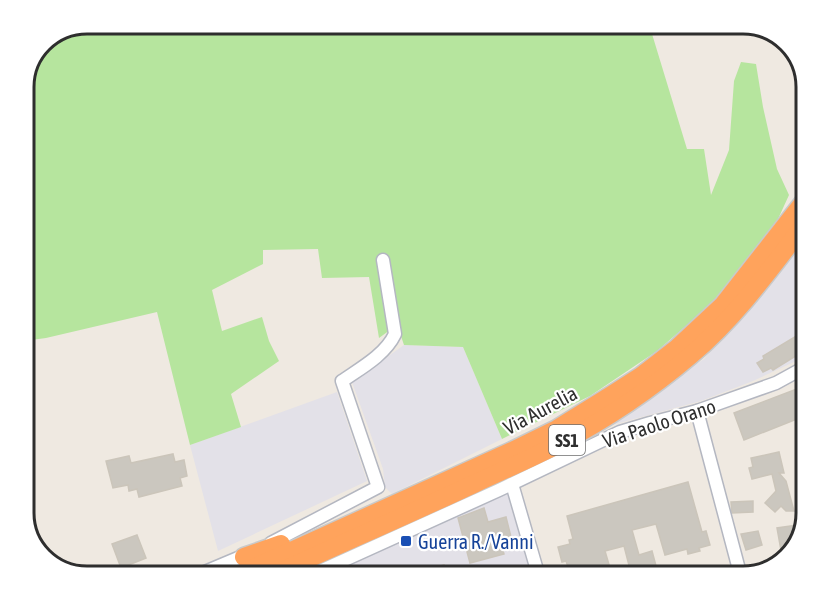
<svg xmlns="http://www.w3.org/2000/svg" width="831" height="601" font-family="'Asap Condensed',sans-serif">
	<rect width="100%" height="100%" fill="#efe9e1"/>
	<g fill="#e3e1e8">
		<path d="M807,232V356L753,381L701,401L612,425L674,379L704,359Z"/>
		<path d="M404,345L463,347L502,439L392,494L385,487L383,469L352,382Z"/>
		<path d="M337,392L367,481L218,551L190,445Z"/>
		<path d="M499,490L508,494L532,577H307Z"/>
	</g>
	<path fill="#b6e59e" d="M88,24H649L687,149H704L711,195L729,150L734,81L741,62L756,64L763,107L777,169L789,195L773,230L710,305L657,351L590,396L502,439L463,347L404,345L400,333L390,330L379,338L369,277L322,278L318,249L263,250V264L212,290L222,331L262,317L269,341L279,361L231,394L241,427L190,445L157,312L46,338L24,341V83L45,40Z"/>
	<g fill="#cbc7bf" stroke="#cbc5ba" stroke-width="1.5">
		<path d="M798,335L807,349L773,370L771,368L763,372L757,363L764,359L763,356Z"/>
		<path d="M807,385V415L744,440L734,413Z"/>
		<path d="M779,452L784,473H779L786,481L794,511H786L781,506L775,512L765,503L776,491L772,474L752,479L749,468L753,467L751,458Z"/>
		<path d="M173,454L175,462L184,460L187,476L180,478L182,486L139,497L137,489L129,491L128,485L113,488L106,461L129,456L131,463Z"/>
		<path d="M688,482L702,532L706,531L710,545L699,548L700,551L688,554L687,549L665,555L656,524L632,530L639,555L652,551L659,577H632L624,546L605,551L612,575L604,577H574L572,569L569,570L566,561L562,562L558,547L570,544L569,540L573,539L567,516Z"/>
		<path d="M753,501V512L732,513L731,502Z"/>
		<path d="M484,508L488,522L506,517L511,537L500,540L504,554L470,563L458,518Z"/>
		<path d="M797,525L800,535L794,552L782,556L777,528Z"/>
		<path d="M758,531L762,545L746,550L741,534Z"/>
		<path d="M137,535L146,558L121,568L112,544Z"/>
		<path d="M444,565L447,577H412V574Z"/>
		<path d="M352,567L357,577H331Z"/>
	</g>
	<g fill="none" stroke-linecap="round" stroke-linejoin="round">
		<defs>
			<g id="minor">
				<path d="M697,411L741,577"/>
				<path d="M512,484L539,577"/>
				<path d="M271,543L378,487L342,381C361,368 385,355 395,334L383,260"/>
				<path d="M193,577L250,553"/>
				<path d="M307,577L499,490L620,432L650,423L697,411L776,383L807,366"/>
			</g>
			<g id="highway">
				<path d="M244,557L281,544"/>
				<path d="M234,577L512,451L557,429L610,396L641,376L677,348L723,305L807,198"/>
				<path d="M269,577C338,545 408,515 476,483C504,470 532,458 559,444C605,420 651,389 691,355C736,317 771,268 807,221"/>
			</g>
		</defs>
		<use href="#minor" stroke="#b4b7c1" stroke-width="15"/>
		<use href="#highway" stroke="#c9c9c9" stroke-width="21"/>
		<use href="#minor" stroke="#fff" stroke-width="12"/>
		<use href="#highway" stroke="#ffa35c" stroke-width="18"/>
	</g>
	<rect fill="#1a4fb4" stroke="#fff" stroke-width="2" x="400" y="535" width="12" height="12" rx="3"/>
	<g text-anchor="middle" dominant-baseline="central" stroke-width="4.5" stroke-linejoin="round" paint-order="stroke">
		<rect fill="#fff" stroke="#6d6d6d" stroke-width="1.5" x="549" y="425" width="36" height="30" rx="4.5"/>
		<g font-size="18" font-weight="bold" fill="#2e2e2e">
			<text x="567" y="440">SS1</text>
		</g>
		<g font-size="20" fill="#2e2e2e" stroke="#fff">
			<text transform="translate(540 410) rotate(-28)">Via Aurelia</text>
			<text transform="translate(659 423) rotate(-18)">Via Paolo Orano</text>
		</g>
		<g font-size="20" fill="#164399" stroke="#fff" text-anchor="start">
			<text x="418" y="541">Guerra R./Vanni</text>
		</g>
	</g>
	<path d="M0 0H831V601H0ZM87 34H743A53 53 0 0 1 796 87V513A53 53 0 0 1 743 566H87A53 53 0 0 1 34 513V87A53 53 0 0 1 87 34Z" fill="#fff" fill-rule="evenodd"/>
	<path fill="none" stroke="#2e2e2e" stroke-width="3" d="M87 34H743A53 53 0 0 1 796 87V513A53 53 0 0 1 743 566H87A53 53 0 0 1 34 513V87A53 53 0 0 1 87 34Z"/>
</svg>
